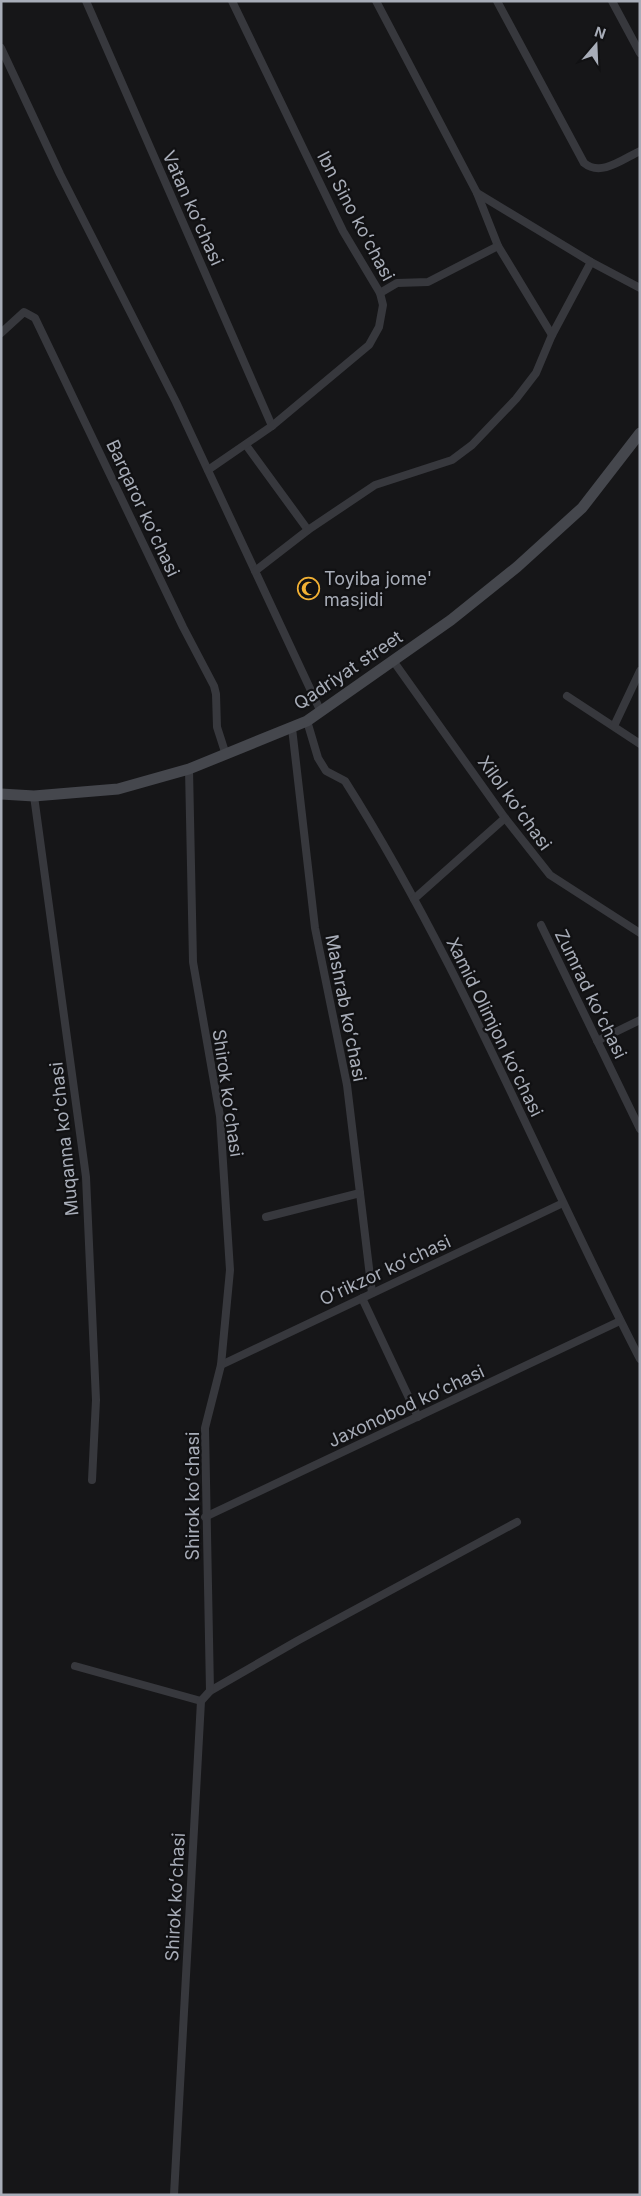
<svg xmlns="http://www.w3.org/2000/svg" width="641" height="2196" font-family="Inter,sans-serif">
	<rect width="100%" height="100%" fill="#161618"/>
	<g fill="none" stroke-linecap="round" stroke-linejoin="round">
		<g stroke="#37383d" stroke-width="8">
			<path d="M86,1L272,426"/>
			<path d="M376,1L477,193L591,262L640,288"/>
			<path d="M497,1L584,163C601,177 623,159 640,151"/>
			<path d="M612,1L640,53"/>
			<path d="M1,48L60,174L176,402L321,712"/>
			<path d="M477,193L498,246"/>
			<path d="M380,293L397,283L428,282L498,246L552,335"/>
			<path d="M1,333L24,312L35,318L183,627L214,686L216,694L217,727L226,755"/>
			<path d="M246,445L308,530"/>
			<path d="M208,470L272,426L369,345L379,327L383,305L380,293L343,231L232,1"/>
			<path d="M255,571L308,530L375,485L452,460L472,445L516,399L536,373L552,335L591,262"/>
			<path d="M394,662L505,818L550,875L640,933"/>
			<path d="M567,696L640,744"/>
			<path d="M307,721L318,758L326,771L345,781C461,964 541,1167 640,1359"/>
			<path d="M614,726L640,671"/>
			<path d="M292,728L315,928L347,1085L372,1293"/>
			<path d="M34,796L86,1177L96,1400L92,1480"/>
			<path d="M414,899L505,818"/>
			<path d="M541,925L640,1129"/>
			<path d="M597,1041L640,1020"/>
			<path d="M266,1217L360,1193"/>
			<path d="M362,1298L418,1417"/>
			<path d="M221,1365L563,1203"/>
			<path d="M205,1517L620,1321"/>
			<path d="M75,1666L201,1701"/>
			<path d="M210,1691L297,1641L517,1522"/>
			<path d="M174,2195L201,1701L210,1691L205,1428L221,1365L230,1270L220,1116L193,962L189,769"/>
		</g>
		<path stroke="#45474d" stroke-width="11" d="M1,794L34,796L118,789L189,769L307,721L451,620L517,567L582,508L640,433"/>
	</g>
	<defs>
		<symbol id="mosque-ring" viewBox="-11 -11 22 22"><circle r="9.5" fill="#111113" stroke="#f2b134" stroke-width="1.5"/><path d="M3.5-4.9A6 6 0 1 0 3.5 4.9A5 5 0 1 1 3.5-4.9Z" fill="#f2b134"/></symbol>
	</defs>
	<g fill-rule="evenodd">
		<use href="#mosque-ring" x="296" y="576" width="25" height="25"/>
	</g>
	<g text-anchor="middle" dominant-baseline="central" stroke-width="4.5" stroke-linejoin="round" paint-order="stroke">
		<g font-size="18" fill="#a8adb8" stroke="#111113">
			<text transform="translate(193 208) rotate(66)">Vatan koʻchasi</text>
			<text transform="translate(356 216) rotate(62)">Ibn Sino koʻchasi</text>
			<text transform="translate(143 508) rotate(65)">Barqaror koʻchasi</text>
			<text transform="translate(348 670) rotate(-34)">Qadriyat street</text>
			<text transform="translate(515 803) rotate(54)">Xilol koʻchasi</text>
			<text transform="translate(591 994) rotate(64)">Zumrad koʻchasi</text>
			<text transform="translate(346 1008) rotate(79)">Mashrab koʻchasi</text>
			<text transform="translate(495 1027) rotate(64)">Xamid Olimjon koʻchasi</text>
			<text transform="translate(228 1093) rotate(82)">Shirok koʻchasi</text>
			<text transform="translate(64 1139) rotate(-96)">Muqanna koʻchasi</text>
			<text transform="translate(385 1270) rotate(-25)">Oʻrikzor koʻchasi</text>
			<text transform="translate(406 1406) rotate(-25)">Jaxonobod koʻchasi</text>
			<text transform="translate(192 1496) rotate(-90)">Shirok koʻchasi</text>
			<text transform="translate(175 1897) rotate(-87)">Shirok koʻchasi</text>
		</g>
		<g font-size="18" fill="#a8adb8" stroke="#111113" text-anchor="start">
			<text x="324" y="578">Toyiba jome'<tspan x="324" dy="21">masjidi</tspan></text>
		</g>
	</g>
	<rect width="641" height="2196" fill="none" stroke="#a8adb8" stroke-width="5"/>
	<g transform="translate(596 45) rotate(19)" stroke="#111113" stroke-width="4" paint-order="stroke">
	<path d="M0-4L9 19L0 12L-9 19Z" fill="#a8adb8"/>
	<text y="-8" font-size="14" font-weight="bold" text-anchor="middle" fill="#a8adb8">N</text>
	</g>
</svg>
